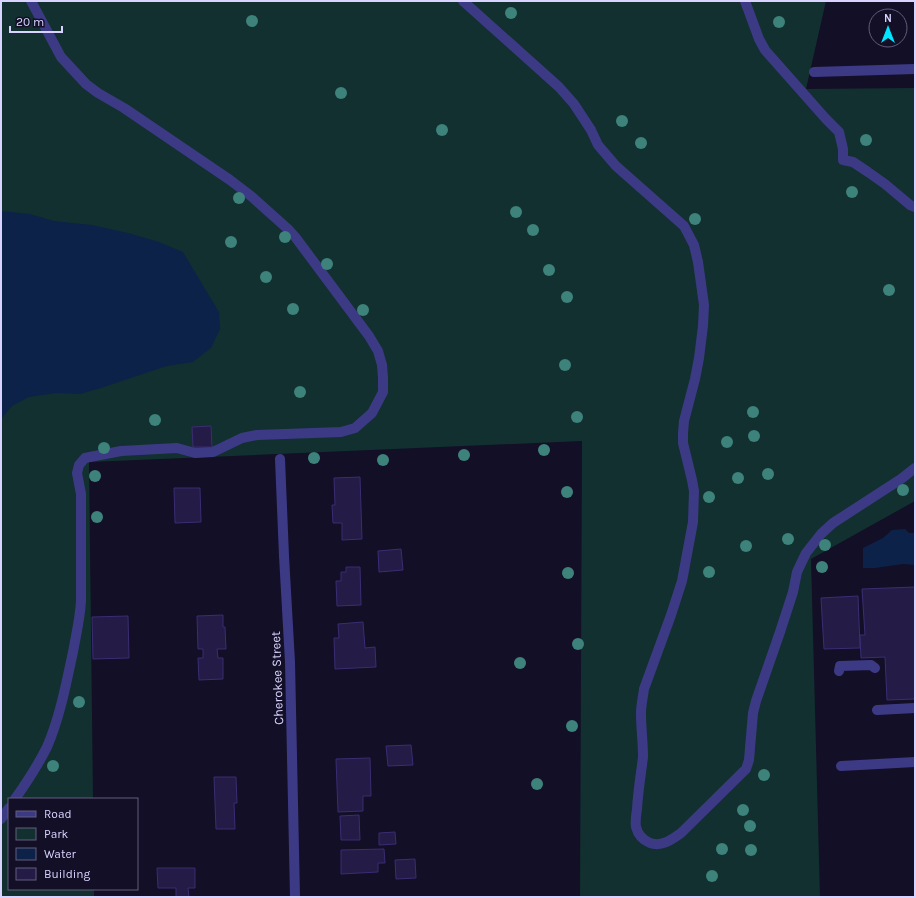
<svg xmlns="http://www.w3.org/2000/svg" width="916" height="898" font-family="Karla,sans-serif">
	<rect width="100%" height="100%" fill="#130f26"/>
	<path fill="#12302f" d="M1,1H826L806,89L915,88V501L811,559L820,897H580L582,441L89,462L93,799H9V889H94V897H1Z"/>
	<g fill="#0c2248">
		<path d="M1,211L30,214L54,221L92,225L128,233L159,242L183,252L219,312L220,329L211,348L193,362L167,366L101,388L80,394L56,393L29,397L12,406L1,419Z"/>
		<path d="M905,529L909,533H915V565L903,564L875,568H863V548L883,538L892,530Z"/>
	</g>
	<g fill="#241b47" stroke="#3b2d73">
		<path d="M211,426L212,447H193L192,427Z"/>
		<path d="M360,477L362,539L342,540V523H333L332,505H335L334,478Z"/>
		<path d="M174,488H200L201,522L175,523Z"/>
		<path d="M401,549L403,570L379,572L378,551Z"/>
		<path d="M346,567H360L361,605L337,606L336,581H341V572H346Z"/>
		<path d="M915,587V699L887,700L885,657L861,658L860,635H865L862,589Z"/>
		<path d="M858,596L860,648L824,649L821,598Z"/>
		<path d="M223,615V627H225L226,649H217L218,658H223V679L199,680L198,658H203V649H198L197,616Z"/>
		<path d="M128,616L129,658L93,659L92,617Z"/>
		<path d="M363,622L365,648L375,647L376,667L335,669L334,638H339L338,624Z"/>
		<path d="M411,745L413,765L388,766L386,746Z"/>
		<path d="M370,758L371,796H363V811L338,812L336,759Z"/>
		<path d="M214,777H236L237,803H234L235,829H216Z"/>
		<path d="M359,815L360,840H341L340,816Z"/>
		<path d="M395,832L396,844L379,845V833Z"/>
		<path d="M384,849L385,863H378V872L341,874V850Z"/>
		<path d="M415,859L416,878L396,879L395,860Z"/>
		<path d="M157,868H195V888H188L189,897H176V888H158Z"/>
	</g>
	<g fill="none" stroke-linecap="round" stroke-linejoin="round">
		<g stroke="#3d3a85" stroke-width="10">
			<path d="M463,1L559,87L574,104L591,130L598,145L616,166L684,226L694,245L698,262L704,305L703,326L699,358L695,379L684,421L683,433V443L692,480L694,491L693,522L682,581L671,615L644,689C643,697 641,705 641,713C641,728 643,742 643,757C641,774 638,791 637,809C636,815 635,821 636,827C638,835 643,840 650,843C662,847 671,840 681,833L746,769L749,760L753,713L756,701L780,632L793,592L797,572L806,553L821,534L833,523L901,479L915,468"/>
			<path d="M745,1L759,39L765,50L826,119L839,132L843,149V160L853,162L868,172L885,184L910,205L915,207"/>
			<path d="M839,671L840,666L871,665L875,668"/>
			<path d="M877,710L915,708"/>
			<path d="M841,766L915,762"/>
			<path d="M15,799C27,782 38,765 47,747C60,717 66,684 73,652C76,635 80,619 81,601V494L77,473L79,465L85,458L95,456L121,451L177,448L195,453L213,452L242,438L257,435L341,432L355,428L372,413L383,392V378L382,365L378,351L369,336L296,238L289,230L251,196L230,180L124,108L98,93L86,84L61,57L31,1"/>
			<path d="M1,819L9,808"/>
		</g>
		<g stroke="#3d3a85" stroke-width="10">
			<path d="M814,72L915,69"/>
			<path d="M280,459L284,556L290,662L295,897"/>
		</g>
	</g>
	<g fill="#3d827b">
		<circle cx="511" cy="13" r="6"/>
		<circle cx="252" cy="21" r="6"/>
		<circle cx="779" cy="22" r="6"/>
		<circle cx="341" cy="93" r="6"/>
		<circle cx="622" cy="121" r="6"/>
		<circle cx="442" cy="130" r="6"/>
		<circle cx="866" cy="140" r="6"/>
		<circle cx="641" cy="143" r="6"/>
		<circle cx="852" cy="192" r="6"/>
		<circle cx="239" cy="198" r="6"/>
		<circle cx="516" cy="212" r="6"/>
		<circle cx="695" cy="219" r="6"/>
		<circle cx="533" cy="230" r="6"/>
		<circle cx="285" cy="237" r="6"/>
		<circle cx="231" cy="242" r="6"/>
		<circle cx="327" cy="264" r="6"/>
		<circle cx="549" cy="270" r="6"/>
		<circle cx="266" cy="277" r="6"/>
		<circle cx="889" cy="290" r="6"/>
		<circle cx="567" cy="297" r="6"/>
		<circle cx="293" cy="309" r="6"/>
		<circle cx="363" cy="310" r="6"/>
		<circle cx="565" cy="365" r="6"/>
		<circle cx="300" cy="392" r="6"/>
		<circle cx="753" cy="412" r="6"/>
		<circle cx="577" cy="417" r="6"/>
		<circle cx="155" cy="420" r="6"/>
		<circle cx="754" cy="436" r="6"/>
		<circle cx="727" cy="442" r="6"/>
		<circle cx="104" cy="448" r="6"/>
		<circle cx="544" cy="450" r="6"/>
		<circle cx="464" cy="455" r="6"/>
		<circle cx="314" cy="458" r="6"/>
		<circle cx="383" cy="460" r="6"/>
		<circle cx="768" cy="474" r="6"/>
		<circle cx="95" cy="476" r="6"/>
		<circle cx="738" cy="478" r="6"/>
		<circle cx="903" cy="490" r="6"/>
		<circle cx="567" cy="492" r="6"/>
		<circle cx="709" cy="497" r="6"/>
		<circle cx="97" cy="517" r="6"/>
		<circle cx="788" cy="539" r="6"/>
		<circle cx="825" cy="545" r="6"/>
		<circle cx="746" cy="546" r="6"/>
		<circle cx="822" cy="567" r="6"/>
		<circle cx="709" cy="572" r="6"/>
		<circle cx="568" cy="573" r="6"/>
		<circle cx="578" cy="644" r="6"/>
		<circle cx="520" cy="663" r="6"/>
		<circle cx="79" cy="702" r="6"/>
		<circle cx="572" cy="726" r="6"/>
		<circle cx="53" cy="766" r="6"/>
		<circle cx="764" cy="775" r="6"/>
		<circle cx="537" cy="784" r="6"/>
		<circle cx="743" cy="810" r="6"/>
		<circle cx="750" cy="826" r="6"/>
		<circle cx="722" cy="849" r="6"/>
		<circle cx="751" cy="850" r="6"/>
		<circle cx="712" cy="876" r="6"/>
	</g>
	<g text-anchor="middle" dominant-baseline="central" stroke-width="3.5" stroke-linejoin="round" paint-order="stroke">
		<g font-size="13" fill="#d9d4ff" stroke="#130f26">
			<text transform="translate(277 678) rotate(-92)">Cherokee Street</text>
		</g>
	</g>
	<rect width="916" height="898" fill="none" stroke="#d9d4ff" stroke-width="4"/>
	<rect x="8" y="798" width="130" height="92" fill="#130f26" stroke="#625e7d"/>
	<rect x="16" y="811" width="20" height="6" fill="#3d3a85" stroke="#625e7d"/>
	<text x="44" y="818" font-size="12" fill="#d9d4ff">Road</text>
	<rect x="16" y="828" width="20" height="12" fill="#12302f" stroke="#625e7d"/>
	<text x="44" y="838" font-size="12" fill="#d9d4ff">Park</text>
	<rect x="16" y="848" width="20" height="12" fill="#0c2248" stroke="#625e7d"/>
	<text x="44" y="858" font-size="12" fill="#d9d4ff">Water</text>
	<rect x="16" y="868" width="20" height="12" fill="#241b47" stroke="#625e7d"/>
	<text x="44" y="878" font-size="12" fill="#d9d4ff">Building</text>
	<g transform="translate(888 28)"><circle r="19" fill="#130f26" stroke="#625e7d"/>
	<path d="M0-3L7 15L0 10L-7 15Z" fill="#00e5ff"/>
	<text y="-6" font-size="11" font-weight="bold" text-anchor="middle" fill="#d9d4ff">N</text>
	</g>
	<path d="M10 26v6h52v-6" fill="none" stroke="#d9d4ff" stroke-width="2"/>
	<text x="16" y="26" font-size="12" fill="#d9d4ff" stroke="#130f26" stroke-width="3" paint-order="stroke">20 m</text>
</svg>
